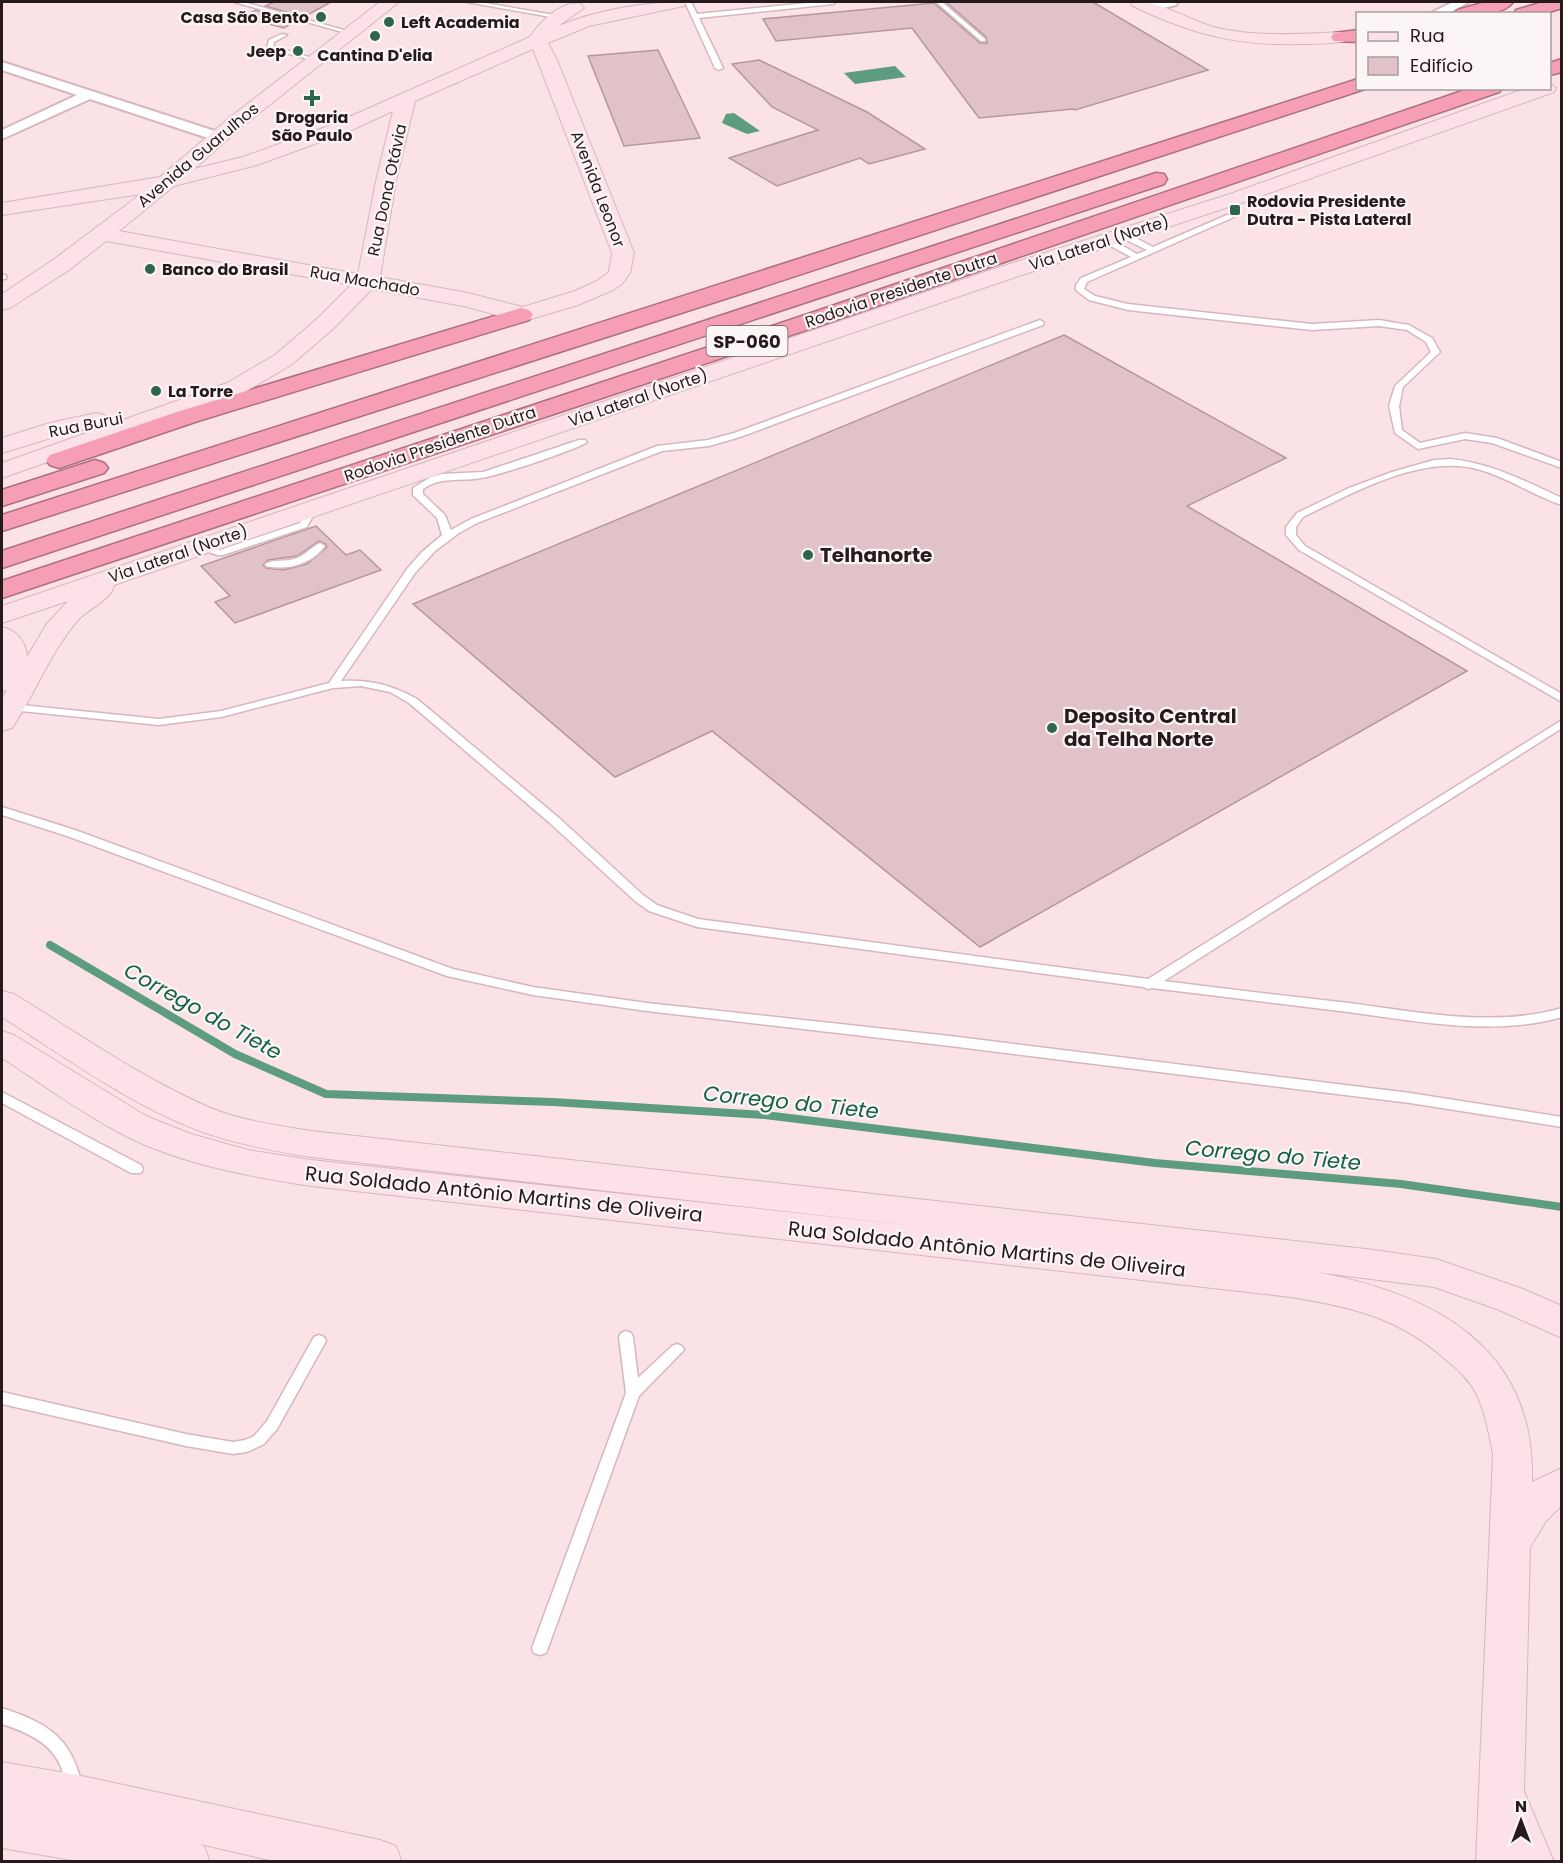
<svg xmlns="http://www.w3.org/2000/svg" width="1563" height="1863" font-family="Poppins,sans-serif">
	<rect width="100%" height="100%" fill="#fbe2e7"/>
	<g fill="#5d9c7f">
		<path d="M895,66L906,77L855,84L844,73Z"/>
		<path d="M734,113L760,131L747,134L722,123L726,114Z"/>
	</g>
	<g fill="none" stroke-linecap="round" stroke-linejoin="round">
		<path stroke="#5d9c7f" stroke-width="8" d="M50,945L235,1054L326,1094L553,1102L765,1115L1155,1163L1401,1184L1562,1207"/>
	</g>
	<g fill="#e1c2c8" stroke="#b5979e" stroke-width="1.5" fill-rule="evenodd">
		<path d="M274,2H331L304,17L265,6Z"/>
		<path d="M946,2H1093L1208,70L1075,110L1073,109L979,118L912,28L776,41L763,19L934,3L980,43H987L986,37Z"/>
		<path d="M256,10L296,21L284,28L241,17Z"/>
		<path d="M658,50L700,138L624,146L588,56Z"/>
		<path d="M759,60L867,112L925,149L869,164L860,158L777,186L729,158L818,130L772,107L732,64Z"/>
		<path d="M1064,335L1286,458L1187,506L1467,671L980,947L712,731L615,777L413,604Z"/>
		<path d="M316,526L346,555L360,550L381,570L235,623L215,602L230,596L201,566ZM319,541L326,544L327,547L307,564L283,570L266,568L263,565L268,560L297,556Z"/>
	</g>
	<g fill="none" stroke-linecap="round" stroke-linejoin="round">
		<defs>
			<g id="lane">
				<path d="M234,2H243L351,32L346,33Z"/>
				<path d="M467,2H479L554,15L551,17Z"/>
				<path d="M685,2H691L697,14L818,2H836L833,4L699,18L723,68L719,70L715,68Z"/>
				<path d="M936,2H942L985,39V41H981Z"/>
				<path d="M282,34L287,35L274,42L273,46L315,59V61L267,48L269,40Z"/>
				<path d="M1227,215L1234,217L1087,282L1084,289L1095,296L1128,304L1312,324L1379,320L1409,325L1432,338L1440,352L1403,387L1399,406L1402,430L1420,443L1465,433L1497,438L1562,462V468L1492,443L1465,439L1418,449L1395,433L1389,406L1395,386L1431,352L1426,342L1407,330L1379,326L1312,330L1128,310L1089,300L1076,290V285L1081,278L1131,257L1105,243V239H1111L1137,254L1147,250L1120,237V233H1126L1153,247Z"/>
				<rect x="2" y="275" width="4" height="4"/>
				<path d="M1040,320L1044,323L1043,325L740,437L709,446L662,451L477,523L459,533L435,551L415,573L341,681C369,679 392,685 417,699L559,818L643,895L657,905L698,919L1148,979L1562,720V728L1164,981C1225,989 1287,996 1349,1003C1418,1012 1494,1028 1562,1008V1017C1493,1037 1417,1021 1348,1012C1283,1004 1217,996 1152,988L1148,989L1143,987L697,927L649,911L635,901L551,824L409,703L390,692L361,686L333,688L221,717L159,725L11,710L6,707L11,704L159,719L221,711L329,683L407,569L421,553L442,535L437,518L413,495V488L431,477L442,474L483,472L579,440H585L587,442C576,450 497,476 481,478C460,482 441,476 423,489V494L445,515L451,530L471,519L657,446L708,440L734,433Z"/>
				<path d="M1450,459C1491,463 1525,481 1562,498V505C1532,495 1507,477 1477,469C1421,454 1353,493 1303,517L1296,527V535L1305,546L1562,694V702L1299,550L1286,535V527L1297,513L1349,488L1392,472L1434,460Z"/>
				<path d="M311,507L316,510L307,527L223,555H217L193,546L198,543L220,550L300,523L306,510Z"/>
				<path d="M320,543L325,546C312,564 288,571 266,566L265,564C273,559 285,562 294,559C305,556 311,547 320,543Z"/>
				<path d="M2,807L75,830L453,969L533,987L647,1003L950,1036L1410,1093L1562,1117V1127L1410,1103L950,1046L647,1011L533,995L447,976L67,836L2,815Z"/>
				<path d="M2,1092L141,1165L143,1169L141,1173H131L2,1103Z"/>
				<path d="M626,1331L631,1333L633,1337L638,1378L672,1346L677,1344L682,1346L684,1350L639,1396L548,1648L546,1653L540,1655L534,1653L532,1648L626,1393L619,1337L621,1333Z"/>
				<path d="M319,1335L324,1337L326,1341L277,1429L264,1444L247,1452L233,1454L186,1446L2,1404V1392L186,1434L233,1442L245,1440L254,1436L267,1421L314,1337Z"/>
				<path d="M2,1708C50,1724 72,1738 83,1789L81,1795L75,1797L69,1795C65,1786 64,1776 61,1767C51,1742 26,1732 2,1724Z"/>
			</g>
			<g id="street">
				<path d="M1158,2H1178L1176,5L1150,11L1144,7L1146,4Z"/>
				<path d="M1453,2H1469L1447,14H1429Z"/>
				<path d="M2,62L224,134L226,137L219,141L214,140L90,99L2,139V130L77,95L2,70Z"/>
			</g>
			<g id="secondary">
				<path d="M380,2H399L243,126L194,169L243,157L331,125L530,37C540,22 561,0 581,4L584,8L558,26C598,10 643,2 686,2L684,6L589,26L548,43L557,60L634,253L630,273L622,284L613,290L578,305L521,322L468,307L372,289L333,329L291,365L243,393L2,478V463L227,383L275,355L317,319L351,285L106,241L69,270L10,308L2,310V294L53,260L141,194L2,215V203L160,177L229,118ZM533,49L612,253L609,272L597,281L575,291L523,307L468,293L380,277L396,181L415,101ZM393,111L376,181L358,274L119,231L174,186L257,165L345,133Z"/>
				<path d="M1130,2C1161,0 1187,20 1217,28C1257,37 1300,34 1341,32L1347,33L1350,37L1347,41C1333,44 1317,44 1301,44C1237,46 1191,34 1133,6Z"/>
				<path d="M1550,83L1556,88L1554,92L1241,203L1007,280L114,585C112,599 88,609 78,620C51,651 35,694 12,728L2,731V699L7,690L2,691V627C16,630 26,641 27,657L46,625L68,601L2,623V606L991,270L1227,195L1527,88H1550Z"/>
				<path d="M96,413L104,415L108,420L104,425L64,434L2,453V438L50,423Z"/>
				<path d="M2,991L14,994C78,1033 151,1085 221,1112C250,1122 281,1126 311,1131L1374,1250L1436,1259L1523,1289L1562,1306V1338L1497,1309L1434,1287L1316,1272C1433,1294 1536,1346 1532,1482L1562,1468V1505L1546,1521L1530,1547L1524,1791L1554,1862H1476L1493,1454C1489,1434 1485,1411 1476,1393C1468,1378 1457,1369 1445,1359C1398,1317 1351,1307 1291,1297L311,1186C247,1176 180,1164 122,1134C80,1112 41,1083 2,1058V1031L14,1035L146,1116L191,1134L248,1150L311,1160L934,1228L311,1157C273,1151 236,1144 200,1131C129,1104 65,1057 2,1017Z"/>
				<path d="M2,1762L77,1775L380,1840L396,1846L402,1862H277L200,1844L204,1846L210,1862H83L2,1848V1804H4H2Z"/>
			</g>
			<g id="highway">
				<path d="M1486,2H1513C1502,17 1472,14 1455,14L1457,10Z"/>
				<path d="M1543,2H1562V8L1543,14H1514L1516,10Z"/>
				<path d="M1358,30V42L1334,41L1331,37L1334,33Z"/>
				<path d="M1562,59V72L1550,75V63Z"/>
				<path d="M1358,79V88L1365,89L759,288L2,531V515Z"/>
				<path d="M1471,88H1502L1499,92L827,323L2,598V581L811,313Z"/>
				<path d="M1156,173L1164,174L1167,179L1164,184L2,568V551Z"/>
				<path d="M521,308L529,310L533,315L529,320L198,421L68,465L59,468L50,465L46,460L50,455L180,411Z"/>
				<path d="M95,460L104,463L108,468L104,473L2,506V490Z"/>
			</g>
		</defs>
		<use href="#lane" stroke="#d6b7be" stroke-width="3"/>
		<use href="#street" stroke="#d6b7be" stroke-width="4"/>
		<use href="#secondary" stroke="#d6b7be" stroke-width="2"/>
		<use href="#highway" stroke="#ad707f" stroke-width="3"/>
		<use href="#lane" fill="#fff" fill-rule="evenodd"/>
		<use href="#street" fill="#fff" fill-rule="evenodd"/>
		<use href="#secondary" fill="#fce2e8" fill-rule="evenodd"/>
		<use href="#highway" fill="#f69fb4" fill-rule="evenodd"/>
	</g>
	<g fill="#2d654d" stroke="#fbf5f6" stroke-width="2">
		<circle cx="321" cy="17" r="6"/>
		<circle cx="389" cy="22" r="6"/>
		<circle cx="375" cy="36" r="6"/>
		<circle cx="298" cy="51" r="6"/>
		<path d="M309 89h6v6h6v6h-6v6h-6v-6h-6v-6h6z"/>
		<rect x="1229" y="204" width="12" height="12" rx="3"/>
		<circle cx="150" cy="269" r="6"/>
		<circle cx="156" cy="391" r="6"/>
		<circle cx="808" cy="555" r="6"/>
		<circle cx="1052" cy="728" r="6"/>
	</g>
	<g text-anchor="middle" dominant-baseline="central" stroke-width="4.5" stroke-linejoin="round" paint-order="stroke">
		<g font-size="16" font-weight="bold" fill="#261a1d" stroke="#fbf5f6" text-anchor="start">
			<text x="309" y="17" text-anchor="end">Casa São Bento</text>
			<text x="401" y="22">Left Academia</text>
			<text x="286" y="51" text-anchor="end">Jeep</text>
			<text x="375" y="55" text-anchor="middle">Cantina D'elia</text>
			<text x="312" y="117" text-anchor="middle">Drogaria<tspan x="312" dy="18">São Paulo</tspan></text>
			<text x="1247" y="201">Rodovia Presidente<tspan x="1247" dy="18">Dutra - Pista Lateral</tspan></text>
			<text x="162" y="269">Banco do Brasil</text>
			<text x="168" y="391">La Torre</text>
		</g>
		<g font-size="16" fill="#261a1d" stroke="#fbf5f6">
			<text transform="translate(198 155) rotate(-40)">Avenida Guarulhos</text>
			<text transform="translate(598 189) rotate(69)">Avenida Leonor</text>
			<text transform="translate(387 190) rotate(-78)">Rua Dona Otávia</text>
			<text transform="translate(1099 243) rotate(-18)">Via Lateral (Norte)</text>
			<text transform="translate(365 281) rotate(10)">Rua Machado</text>
			<text transform="translate(901 290) rotate(-19)">Rodovia Presidente Dutra</text>
			<text transform="translate(638 398) rotate(-19)">Via Lateral (Norte)</text>
			<text transform="translate(86 425) rotate(-11)">Rua Burui</text>
			<text transform="translate(440 444) rotate(-19)">Rodovia Presidente Dutra</text>
			<text transform="translate(178 554) rotate(-19)">Via Lateral (Norte)</text>
		</g>
		<rect fill="#fbf5f6" stroke="#665c5e" stroke-width="1.5" x="706.5" y="326" width="81" height="30" rx="4.5"/>
		<g font-size="18" font-weight="bold" fill="#261a1d">
			<text x="747" y="341">SP-060</text>
		</g>
		<g font-size="20" font-weight="bold" fill="#261a1d" stroke="#fbf5f6" text-anchor="start">
			<text x="820" y="555">Telhanorte</text>
			<text x="1064" y="716">Deposito Central<tspan x="1064" dy="23">da Telha Norte</tspan></text>
		</g>
		<g font-size="20" fill="#261a1d" stroke="#fbf5f6">
			<text transform="translate(504 1194) rotate(6)">Rua Soldado Antônio Martins de Oliveira</text>
			<text transform="translate(987 1249) rotate(6)">Rua Soldado Antônio Martins de Oliveira</text>
		</g>
		<g font-size="21" font-style="italic" fill="#146245" stroke="#fbf5f6">
			<text transform="translate(203 1011) rotate(29)">Corrego do Tiete</text>
			<text transform="translate(791 1102) rotate(6)">Corrego do Tiete</text>
			<text transform="translate(1273 1155) rotate(5)">Corrego do Tiete</text>
		</g>
	</g>
	<rect width="1563" height="1863" fill="none" stroke="#261a1d" stroke-width="6"/>
	<rect x="1356" y="12" width="195" height="78" fill="#fbf5f6" stroke="#a69d9f" stroke-width="1.5"/>
	<rect x="1368" y="32" width="30" height="9" fill="#fce2e8" stroke="#a69d9f" stroke-width="1.5"/>
	<text x="1410" y="42" font-size="18" fill="#261a1d">Rua</text>
	<rect x="1368" y="57" width="30" height="18" fill="#e1c2c8" stroke="#a69d9f" stroke-width="1.5"/>
	<text x="1410" y="72" font-size="18" fill="#261a1d">Edifício</text>
	<g transform="translate(1521 1821)" stroke="#fbf5f6" stroke-width="4.5" paint-order="stroke">
	<path d="M0-4.5L10 22L0 15L-10 22Z" fill="#261a1d"/>
	<text y="-9" font-size="16" font-weight="bold" text-anchor="middle" fill="#261a1d">N</text>
	</g>
</svg>
